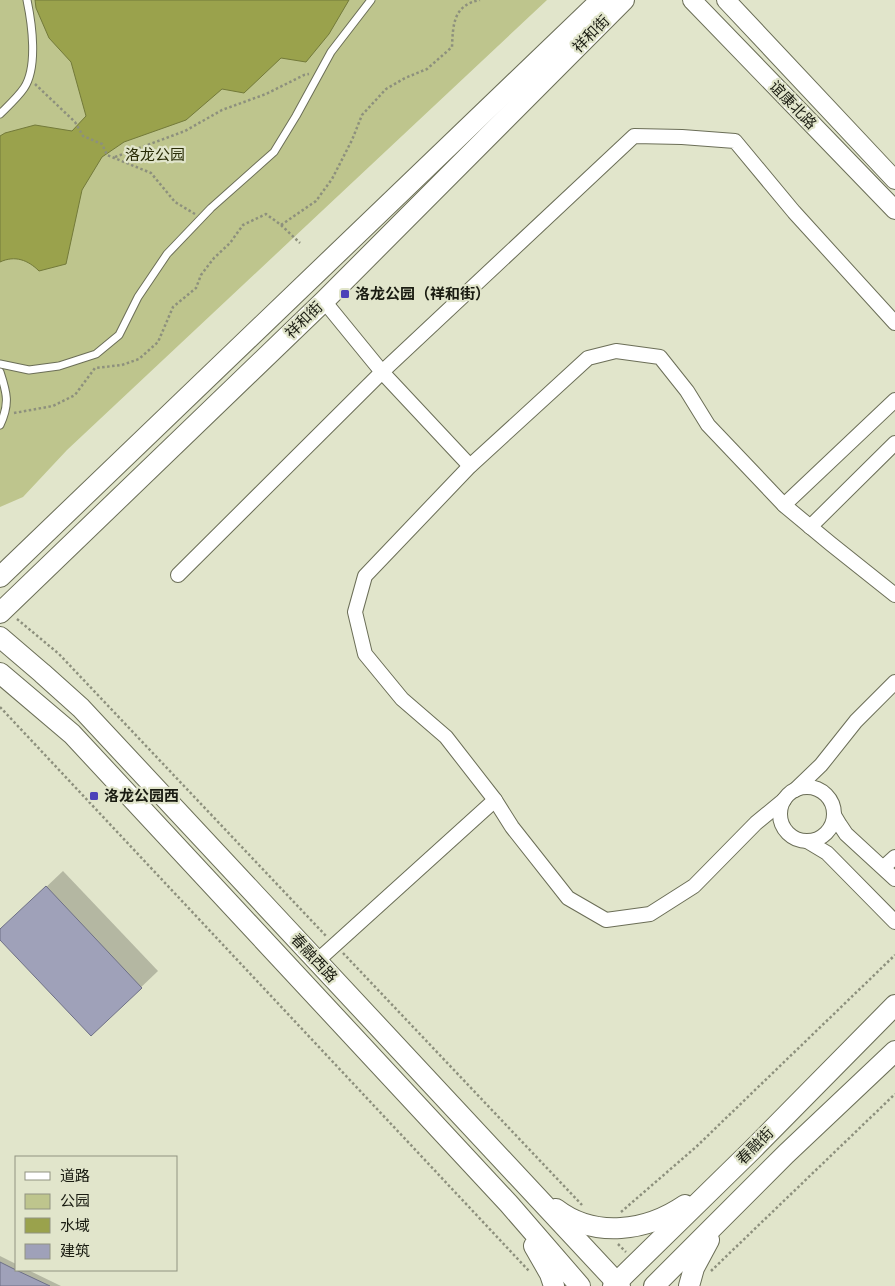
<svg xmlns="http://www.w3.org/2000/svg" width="895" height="1286" font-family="'Varela Round','Noto Sans SC',sans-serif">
	<rect width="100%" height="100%" fill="#e1e5cb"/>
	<path fill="#bec58d" d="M0,0H547L67,450L23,497L0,507Z"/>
	<path fill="#9aa24c" stroke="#737a3a" d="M35,0H349L329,34L306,62L281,58L244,93L222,89L186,120L124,142L102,157L82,190L66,264L39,271C28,260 15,255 0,262V136L5,133L35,125L72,131L86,116L71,62L49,38L36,8Z"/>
	<g fill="#0003">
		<path d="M63,871L158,971L91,1035L0,939V931Z"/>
		<path d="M0,1256L16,1264V1270H28L61,1286H0Z"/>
	</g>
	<g fill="#9fa1b9" stroke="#6e7086">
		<path d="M46,886L142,988L91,1036L0,940V929Z"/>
		<path d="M0,1262L16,1270L50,1286H0Z"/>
	</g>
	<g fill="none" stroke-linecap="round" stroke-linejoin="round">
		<defs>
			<g id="service">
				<path d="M0,114C8,106 18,97 24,88C38,67 32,24 27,0"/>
				<path d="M0,364L29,370L59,366L96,354L119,335L138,297L167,254L211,208L274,152L296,116L331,52L371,0"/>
				<path d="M0,372C7,393 10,404 0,425"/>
			</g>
			<g id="minor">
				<path d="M324,301L382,372L470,466"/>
				<path d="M784,505L895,400"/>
				<path d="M810,527L895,443"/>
				<path d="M178,575L382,372L634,136L682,137L735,141L794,212L895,323"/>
				<circle cx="807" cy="814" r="27"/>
				<path d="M795,790L821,765L856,721L895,682"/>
				<path d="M784,800L756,823L694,886L650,914L606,920L568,898L512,827L495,800L446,737L402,699L365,654L355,612L365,576L470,466L588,358L616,351L660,357L687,391L708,425L784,505L831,544L895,595"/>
				<path d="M834,815L840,825L846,834L895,879"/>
				<path d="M807,841L827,853L895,922"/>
				<path d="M884,867L895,857"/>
				<path d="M317,961L495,800"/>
			</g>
			<g id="tertiary">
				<path d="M692,0L895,210"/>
				<path d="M726,0L895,180"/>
			</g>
			<g id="secondary">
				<path d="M0,577L601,0"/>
				<path d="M0,613L324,301L624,0"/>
				<path d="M0,637L42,673L81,708L620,1286"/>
				<path d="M0,673L72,734L509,1204L580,1286"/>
				<path d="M556,1209C595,1239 647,1231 685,1205"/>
				<path d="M534,1246L550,1274L554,1286"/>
				<path d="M613,1286L752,1150L895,1005"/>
				<path d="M654,1286L786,1154L895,1051"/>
				<path d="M689,1286L694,1268L709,1240"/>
			</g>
		</defs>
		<use href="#service" stroke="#6b6e57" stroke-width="9"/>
		<use href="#minor" stroke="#6b6e57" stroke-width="16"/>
		<use href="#tertiary" stroke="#6b6e57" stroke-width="20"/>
		<use href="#secondary" stroke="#6b6e57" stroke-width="22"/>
		<g stroke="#8d907d" stroke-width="2.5" stroke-dasharray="2.5 2.5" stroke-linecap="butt">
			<path d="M35,84L75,122L83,136L102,144L107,155L151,173L175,202L195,214"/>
			<path d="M115,157L185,131L222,110L266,94L304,75L309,74"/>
			<path d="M281,225L300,243"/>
			<path d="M14,413L53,406L75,395L95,368L122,365L139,359L158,342L173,307L196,288L201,275L214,258L230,243L243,225L266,214L281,225L316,201L332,179L352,140L362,115L386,89L405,78L427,69L452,47C453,25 453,5 480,0"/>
			<path d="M17,619L59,654L327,937"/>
			<path d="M0,707L529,1271"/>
			<path d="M343,953L582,1205"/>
			<path d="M621,1212L696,1147L895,955"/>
			<path d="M618,1244L626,1252"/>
			<path d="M711,1271L895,1094"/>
		</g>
		<use href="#service" stroke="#fff" stroke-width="7"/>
		<use href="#minor" stroke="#fff" stroke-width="14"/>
		<use href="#tertiary" stroke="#fff" stroke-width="18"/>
		<use href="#secondary" stroke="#fff" stroke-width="20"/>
	</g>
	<g fill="#4d42b9" stroke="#e1e5cb" stroke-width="2">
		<rect x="340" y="289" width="10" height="10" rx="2.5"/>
		<rect x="89" y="791" width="10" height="10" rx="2.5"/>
	</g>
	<g text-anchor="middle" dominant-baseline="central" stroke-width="4.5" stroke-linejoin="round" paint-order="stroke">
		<g font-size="15" fill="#191b11" stroke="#e1e5cb">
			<text transform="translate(591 34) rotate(-45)">祥和街</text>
			<text transform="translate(793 105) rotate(46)">谊康北路</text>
			<text transform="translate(304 320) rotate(-44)">祥和街</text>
			<text transform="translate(314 958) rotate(47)">春融西路</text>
			<text transform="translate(755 1146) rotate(-45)">春融街</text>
		</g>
		<g font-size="15" fill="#292c06" stroke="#e1e5cb">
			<text x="155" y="155">洛龙公园</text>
		</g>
		<g font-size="15" font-weight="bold" fill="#191b11" stroke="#e1e5cb" text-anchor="start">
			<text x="355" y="294">洛龙公园（祥和街）</text>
			<text x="104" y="796">洛龙公园西</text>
		</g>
	</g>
	<rect x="15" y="1156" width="162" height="115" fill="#e1e5cb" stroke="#919481"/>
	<rect x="25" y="1172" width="25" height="8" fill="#ffffff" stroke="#919481"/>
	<text x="60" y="1181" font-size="15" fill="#191b11">道路</text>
	<rect x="25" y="1194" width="25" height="15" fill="#bec58d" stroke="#919481"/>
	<text x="60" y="1206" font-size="15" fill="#191b11">公园</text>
	<rect x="25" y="1218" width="25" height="15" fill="#9aa24c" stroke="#919481"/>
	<text x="60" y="1231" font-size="15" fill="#191b11">水域</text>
	<rect x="25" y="1244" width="25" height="15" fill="#9fa1b9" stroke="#919481"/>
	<text x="60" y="1256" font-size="15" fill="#191b11">建筑</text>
</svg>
